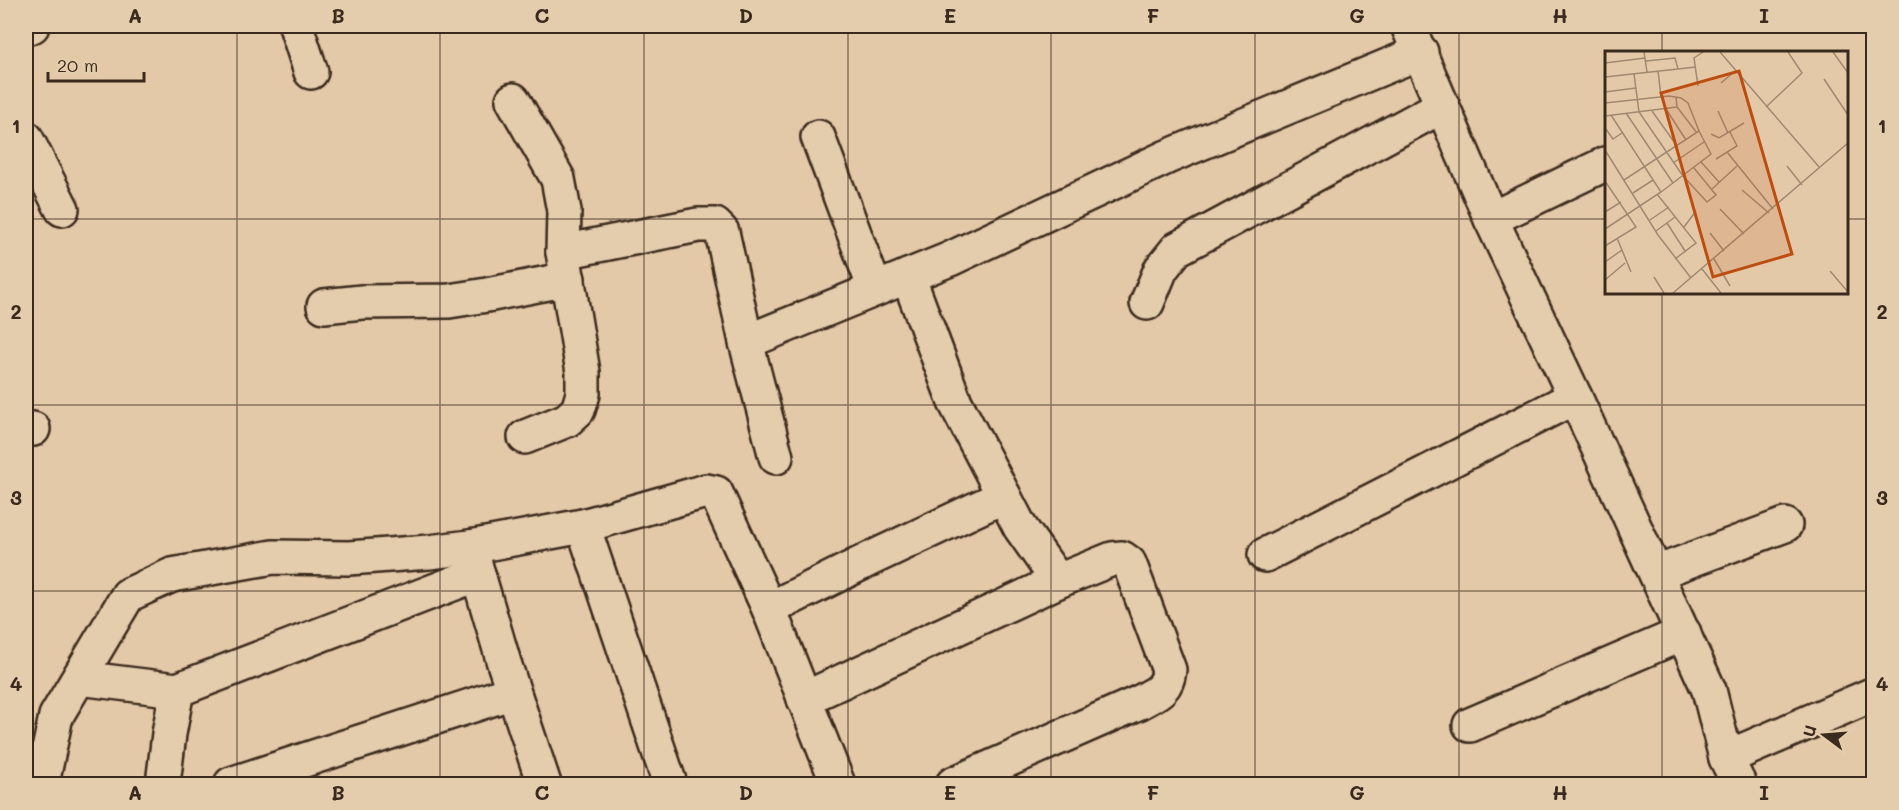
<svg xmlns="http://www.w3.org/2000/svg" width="1899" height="810" font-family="Mali,sans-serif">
	<rect width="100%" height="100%" fill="#e4c9a8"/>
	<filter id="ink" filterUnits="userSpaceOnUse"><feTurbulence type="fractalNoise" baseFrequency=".0167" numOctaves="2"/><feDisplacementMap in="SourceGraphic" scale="12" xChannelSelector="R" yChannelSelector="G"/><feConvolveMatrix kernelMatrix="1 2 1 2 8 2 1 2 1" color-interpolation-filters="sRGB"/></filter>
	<g filter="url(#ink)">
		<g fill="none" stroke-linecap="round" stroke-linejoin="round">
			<defs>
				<g id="minor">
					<path d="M296,26L311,72"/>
					<path d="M1408,26L1491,219L1575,397L1709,690L1726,758L1739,784"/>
					<path d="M26,28L32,26"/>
					<path d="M513,100L558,179L564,211L563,252L583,372V394L578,410L567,420L525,437"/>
					<path d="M818,137L875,289"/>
					<path d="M26,138L62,209"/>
					<path d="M1491,219L1605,164"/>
					<path d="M563,252L698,225H715L722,232L746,342L776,457"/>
					<path d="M908,276L955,402L1020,527L1058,581"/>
					<path d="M1147,303L1161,269L1177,249L1442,106"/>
					<path d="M324,306L362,302L449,301L487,295L568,279"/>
					<path d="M746,342L950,259L1167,157L1421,52"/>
					<path d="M26,428L33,429"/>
					<path d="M583,526L670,784"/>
					<path d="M470,547L583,526L706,491L716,493L769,609L838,784"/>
					<path d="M1265,555L1575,397"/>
					<path d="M1656,573L1785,525"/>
					<path d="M769,609L872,558L1004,496"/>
					<path d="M79,678L177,690L478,574"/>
					<path d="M804,699L1058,581L1112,559L1122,558L1129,563L1169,670C1167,690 1156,693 1140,702L953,784"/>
					<path d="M1470,725L1684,633"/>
					<path d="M1726,758L1874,694"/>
					<path d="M42,784L56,716L128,595L172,575L273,557L349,558L429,552L470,547L504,663L544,784"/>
					<path d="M163,784L169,734L177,690"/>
					<path d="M231,784L513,692"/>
				</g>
			</defs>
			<use href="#minor" stroke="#3b2a1e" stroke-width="38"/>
			<use href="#minor" stroke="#e4cdad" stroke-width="33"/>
		</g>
	</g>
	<path fill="none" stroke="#3b2a1e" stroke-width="1.5" stroke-opacity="0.55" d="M237,26V784M440,26V784M644,26V784M848,26V784M1051,26V784M1255,26V784M1459,26V784M1662,26V52M26,219H1606M1846,219H1874M1662,292V784M26,405H1874M26,591H1874"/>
	<g transform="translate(1605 51)">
		<rect width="243" height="243" fill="#e4c9a8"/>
		<path fill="none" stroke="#a08971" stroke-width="1.5" d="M39,1L42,21M115,1L215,117M228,1L243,22M41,10L70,7L73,18M0,12L40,7M53,20L56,45M29,23L34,61L78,125L102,151L111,144L89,117M0,26L91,16M219,28L243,64M116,32L130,20M93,35L89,7L98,1M0,41L31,37M71,46L72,56L92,82M0,52L64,45L76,47L83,52L94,80L19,129M161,56L197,22L183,1M61,58L81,89M47,60L72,95M113,60L123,82M21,62L68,132M0,65L72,56M0,77L8,88L17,82M106,83L114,87L139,72M0,99L53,184L86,227M122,101L168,158M111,108L132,95L125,81M96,111L114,131M68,112L99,91M182,115L197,134M0,130L31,176L0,195M107,138L132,115M137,139L164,162M56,141L106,103L94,80M28,142L48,129M52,143L91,192L70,208M115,158L139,183M0,161L16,151M45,169L64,156M62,172L80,200M79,176L91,160M0,178L56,141L6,64M51,180L70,166M105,182L119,200M12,187L26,221M109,208L125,235M0,211L17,199M97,218L116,242M225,220L243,241M49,226L59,242M0,229L20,212M68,242L243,92"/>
		<path fill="#bd4d10" fill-opacity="0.15" stroke="#bd4d10" stroke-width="3" d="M134,20L187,203L108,226L56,42Z"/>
		<rect width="243" height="243" fill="none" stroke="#3b2a1e" stroke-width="3"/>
	</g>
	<rect width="1899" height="810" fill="none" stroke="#e4cdad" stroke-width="66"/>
	<g transform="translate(1824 735) rotate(286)" stroke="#e4cdad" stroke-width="4.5" paint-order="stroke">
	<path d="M0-4.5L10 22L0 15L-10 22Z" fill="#3b2a1e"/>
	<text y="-9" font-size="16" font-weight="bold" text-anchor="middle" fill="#3b2a1e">U</text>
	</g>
	<path d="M48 72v9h96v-9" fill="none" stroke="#3b2a1e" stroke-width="3"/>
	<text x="57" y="72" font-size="18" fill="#3b2a1e" stroke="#e4cdad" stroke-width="4.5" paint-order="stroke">20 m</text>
	<rect x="33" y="33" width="1833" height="744" fill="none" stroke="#3b2a1e" stroke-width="2"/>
	<g font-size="20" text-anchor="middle" font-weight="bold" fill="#3b2a1e">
		<text x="135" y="23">A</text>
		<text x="338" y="23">B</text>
		<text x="542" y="23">C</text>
		<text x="746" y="23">D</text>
		<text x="950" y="23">E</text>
		<text x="1153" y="23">F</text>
		<text x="1357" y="23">G</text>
		<text x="1560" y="23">H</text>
		<text x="1764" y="23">I</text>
		<text x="16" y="133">1</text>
		<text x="1882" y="133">1</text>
		<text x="16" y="319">2</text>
		<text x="1882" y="319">2</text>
		<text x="16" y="505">3</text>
		<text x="1882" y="505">3</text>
		<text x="16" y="691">4</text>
		<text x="1882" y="691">4</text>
		<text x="135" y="800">A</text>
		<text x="338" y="800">B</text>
		<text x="542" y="800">C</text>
		<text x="746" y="800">D</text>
		<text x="950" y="800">E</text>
		<text x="1153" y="800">F</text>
		<text x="1357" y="800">G</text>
		<text x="1560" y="800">H</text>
		<text x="1764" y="800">I</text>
	</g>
</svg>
